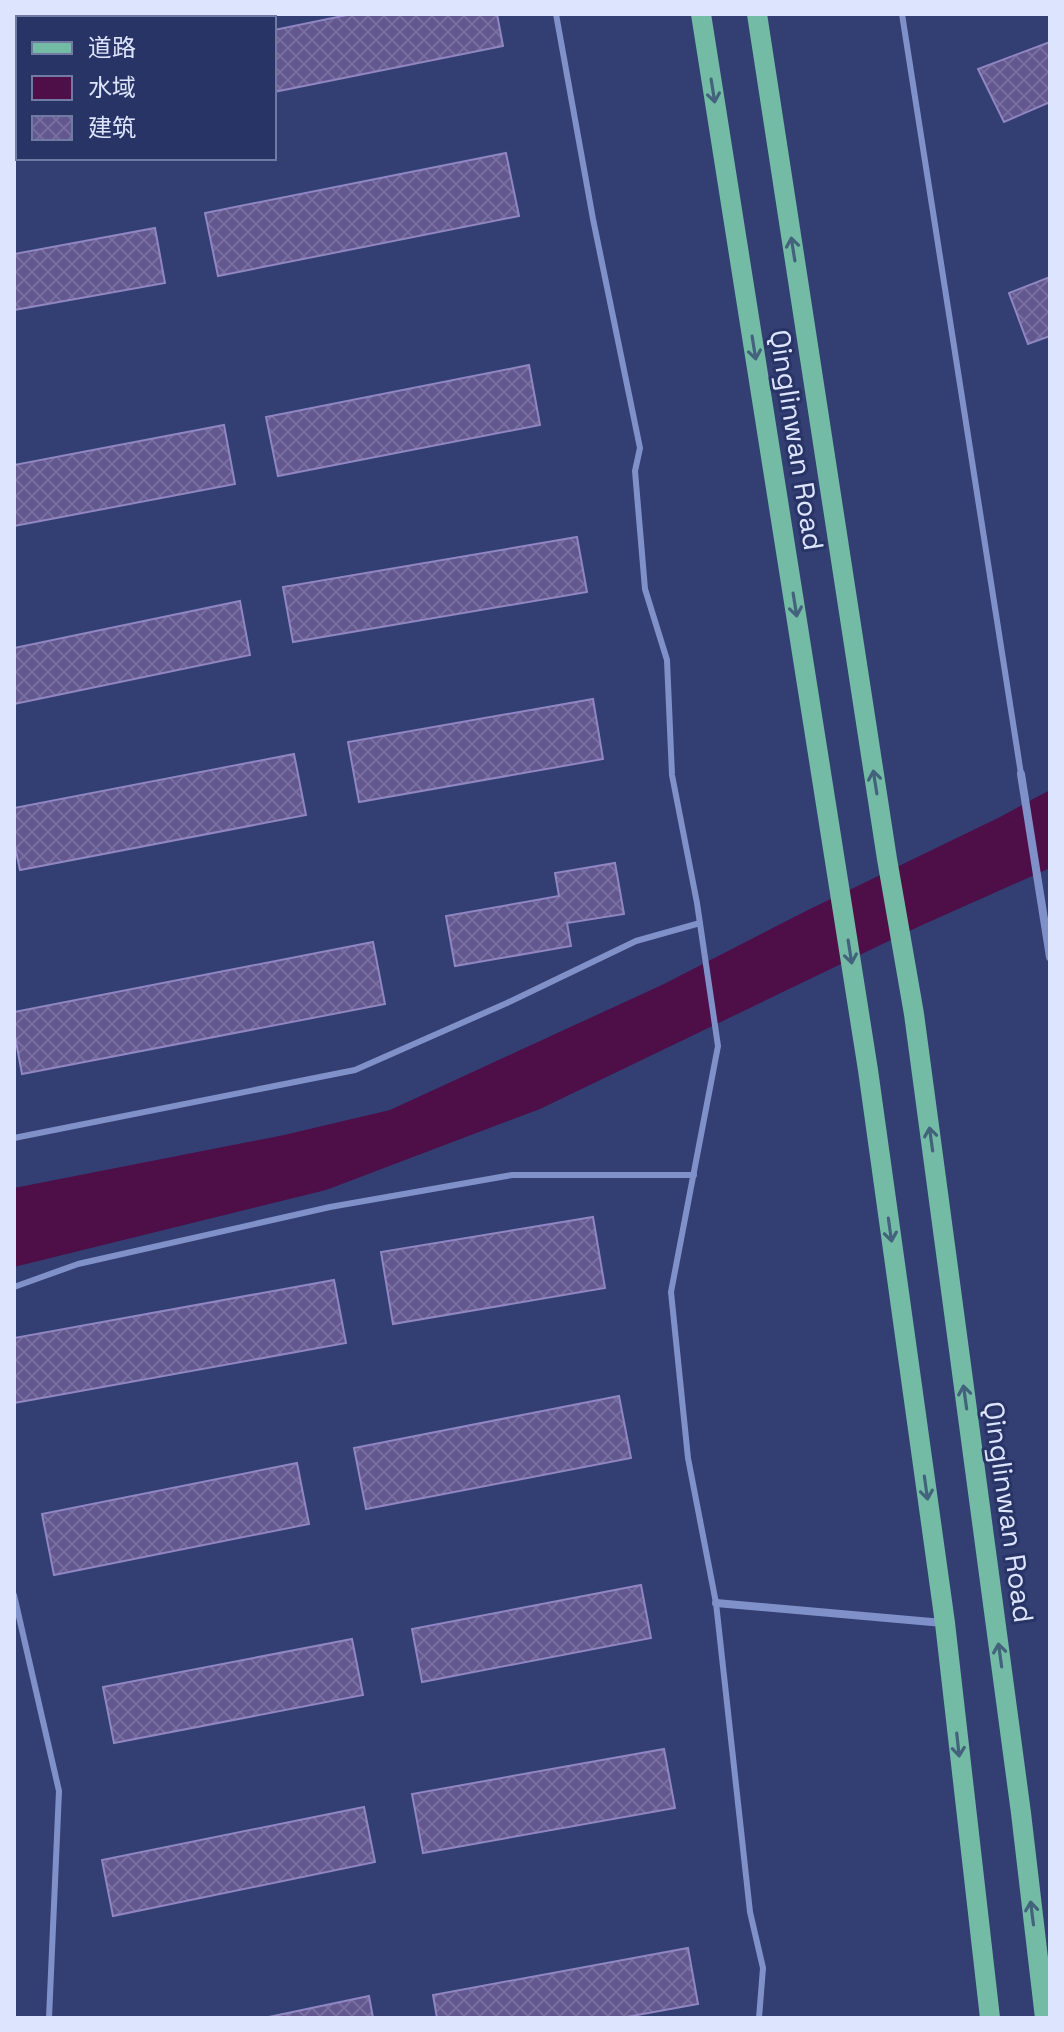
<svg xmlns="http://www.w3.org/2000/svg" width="1064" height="2032" font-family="'Space Grotesk','Noto Sans SC',sans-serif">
	<defs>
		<pattern id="building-cross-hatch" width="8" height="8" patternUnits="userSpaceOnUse" patternTransform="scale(2)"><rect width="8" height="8" fill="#62578f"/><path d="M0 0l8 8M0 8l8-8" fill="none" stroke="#786fa0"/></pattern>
	</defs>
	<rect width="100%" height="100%" fill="#333f72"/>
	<path fill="#4e0e48" d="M1050,790V868L920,926L540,1109L326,1190L14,1267V1188L284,1135L390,1110L664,984L806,911L1000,817Z"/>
	<g fill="url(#building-cross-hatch)" stroke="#9086c1" stroke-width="2">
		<path d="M352,14H497L503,46L274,92V30Z"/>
		<path d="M1050,42V102L1004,122L978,69Z"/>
		<path d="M14,77H18V138L14,139Z"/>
		<path d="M506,153L519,216L218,276L205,213Z"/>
		<path d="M155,228L165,283L14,310V254Z"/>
		<path d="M1050,277V336L1028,344L1009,293Z"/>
		<path d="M529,365L540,425L278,476L266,417Z"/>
		<path d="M224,425L235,484L14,526V465Z"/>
		<path d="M577,537L587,592L293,642L283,587Z"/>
		<path d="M240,601L250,655L14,704V648Z"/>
		<path d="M593,699L603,759L359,802L348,742Z"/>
		<path d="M294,754L306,815L20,870L14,842V808Z"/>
		<path d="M615,863L624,914L567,923L571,946L455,966L446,916L559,896L555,873Z"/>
		<path d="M373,942L385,1004L22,1074L14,1031V1012Z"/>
		<path d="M593,1217L605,1288L393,1324L381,1252Z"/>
		<path d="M334,1280L346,1343L14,1403V1338Z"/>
		<path d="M619,1396L631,1458L366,1509L354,1448Z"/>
		<path d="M297,1463L309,1524L54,1575L42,1514Z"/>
		<path d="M641,1585L651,1638L422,1682L412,1629Z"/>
		<path d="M352,1639L363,1695L114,1743L103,1687Z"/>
		<path d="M664,1749L675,1808L423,1853L412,1794Z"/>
		<path d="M364,1807L375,1862L113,1916L102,1860Z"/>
		<path d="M688,1948L698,2004L621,2018H437L433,1995Z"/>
		<path d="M369,1996L373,2018H264Z"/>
	</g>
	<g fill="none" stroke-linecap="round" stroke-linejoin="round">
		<g stroke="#8090c9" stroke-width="6">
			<path d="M556,14L593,219L640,448L635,471L645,589L667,660L672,775L697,903L718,1046L671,1292L688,1458L716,1603L750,1912L763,1968L759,2018"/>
			<path d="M902,14L1021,774"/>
			<path d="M14,1138L355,1070L507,1003L636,941L700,923"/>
			<path d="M14,1287L78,1264L330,1207L512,1175H694"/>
			<path d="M14,1595L59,1791L49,2018"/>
		</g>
		<g stroke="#8090c9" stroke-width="8">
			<path d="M1021,774L1050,957"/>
			<path d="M716,1603L943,1623"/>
		</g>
		<g stroke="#73bba5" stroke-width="20">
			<path d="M701,14L868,1070L945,1623L990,2018"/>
			<path d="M757,14L887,859L914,1014L1021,1813L1045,2018"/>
		</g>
	</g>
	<defs><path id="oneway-shaft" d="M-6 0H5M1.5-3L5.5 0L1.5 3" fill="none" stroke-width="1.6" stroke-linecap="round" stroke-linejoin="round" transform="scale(2)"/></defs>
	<g stroke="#43637c">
		<use href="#oneway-shaft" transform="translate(713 91) rotate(81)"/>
		<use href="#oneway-shaft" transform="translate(793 249) rotate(-99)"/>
		<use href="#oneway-shaft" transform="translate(754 348) rotate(81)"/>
		<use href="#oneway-shaft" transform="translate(795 605) rotate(81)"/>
		<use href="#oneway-shaft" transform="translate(875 782) rotate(-99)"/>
		<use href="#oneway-shaft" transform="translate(850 952) rotate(81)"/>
		<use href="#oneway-shaft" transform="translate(931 1139) rotate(-98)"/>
		<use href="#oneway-shaft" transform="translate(890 1230) rotate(82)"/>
		<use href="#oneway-shaft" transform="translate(965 1397) rotate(-98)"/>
		<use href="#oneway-shaft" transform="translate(926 1488) rotate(82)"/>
		<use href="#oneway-shaft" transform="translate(1000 1655) rotate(-98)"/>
		<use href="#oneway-shaft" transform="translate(958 1745) rotate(84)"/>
		<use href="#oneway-shaft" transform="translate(1032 1913) rotate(-97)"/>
	</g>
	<g text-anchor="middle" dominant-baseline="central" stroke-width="6" stroke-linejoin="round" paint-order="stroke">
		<g font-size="28" fill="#dde4fd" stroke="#293466">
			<text transform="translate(797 440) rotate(81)">Qinglinwan Road</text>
			<text transform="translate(1009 1512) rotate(82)">Qinglinwan Road</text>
		</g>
	</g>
	<rect width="1064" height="2032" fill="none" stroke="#dde4fd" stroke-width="32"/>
	<rect x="16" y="16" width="260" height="144" fill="#293466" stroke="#717aa2" stroke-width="2"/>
	<rect x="32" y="42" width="40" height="12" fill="#73bba5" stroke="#717aa2" stroke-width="2"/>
	<text x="88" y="56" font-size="24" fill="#dde4fd">道路</text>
	<rect x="32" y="76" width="40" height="24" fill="#4e0e48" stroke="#717aa2" stroke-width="2"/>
	<text x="88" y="96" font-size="24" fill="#dde4fd">水域</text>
	<rect x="32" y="116" width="40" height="24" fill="url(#building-cross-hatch)" stroke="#717aa2" stroke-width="2"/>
	<text x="88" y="136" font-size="24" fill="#dde4fd">建筑</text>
</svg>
